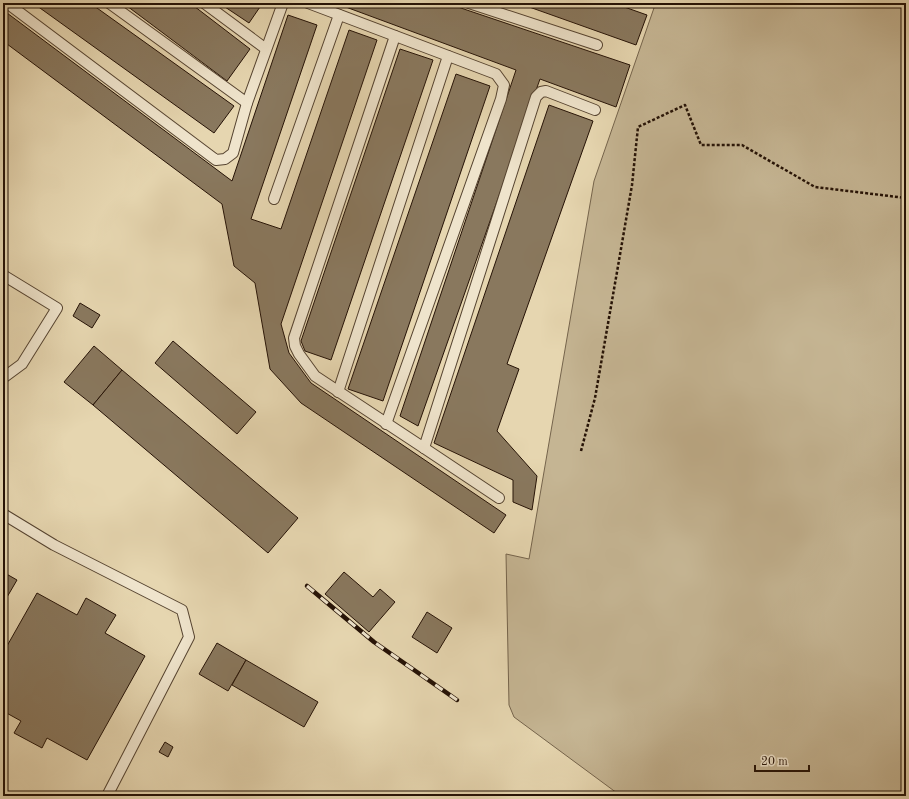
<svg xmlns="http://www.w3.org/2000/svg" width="909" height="799" font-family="'Old Standard TT',serif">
	<rect width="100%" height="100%" fill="#e6d6b0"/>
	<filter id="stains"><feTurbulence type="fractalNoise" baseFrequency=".005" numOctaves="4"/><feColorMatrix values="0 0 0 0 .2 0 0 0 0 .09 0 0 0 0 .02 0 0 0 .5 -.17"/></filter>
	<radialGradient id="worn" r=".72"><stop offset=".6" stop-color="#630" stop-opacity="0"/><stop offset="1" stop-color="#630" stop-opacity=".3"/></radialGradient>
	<path fill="#c5b593" stroke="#75644c" d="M650,3H906V796H621L514,717L509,705L506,554L529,559L594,181L655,5Z"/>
	<g fill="#89785e" stroke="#251206">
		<path d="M33,3H90L234,106L214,133Z"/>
		<path d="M123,3H190L250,49L227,81Z"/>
		<path d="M219,3H261L262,4L249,23Z"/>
		<path d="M335,3H446L630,65L616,107L540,79L418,426L400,416L516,70Z"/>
		<path d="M518,3H613L647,15L636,45Z"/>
		<path d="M3,10L232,181L288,15L317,25L251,219L281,229L349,30L377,40L281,324L289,353L311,383L506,515L494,533L301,403L270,369L255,283L234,266L222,204L3,41Z"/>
		<path d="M400,49L433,60L331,360L305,351L301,341Z"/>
		<path d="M456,74L490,86L383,401L348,389Z"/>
		<path d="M549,105L593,121L507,364L519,369L497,431L537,476L532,510L513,502V480L434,443Z"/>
		<path d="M80,303L100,315L92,328L73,316Z"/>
		<path d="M173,341L256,412L237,434L155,363Z"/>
		<path d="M94,346L122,370L93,405L64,382Z"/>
		<path d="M122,370L298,518L268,553L93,405Z"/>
		<path d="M3,572L17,580L3,604Z"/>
		<path d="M344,572L373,597L380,589L395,602L369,632L325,594Z"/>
		<path d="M37,593L77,615L86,598L116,615L105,633L145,656L87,760L47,738L42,748L14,733L21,721L3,711V653Z"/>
		<path d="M427,612L452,628L437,653L412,637Z"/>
		<path d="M217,643L246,660L228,691L199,674Z"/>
		<path d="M246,660L318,702L304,727L232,685Z"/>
		<path d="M165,742L173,747L168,757L159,752Z"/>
	</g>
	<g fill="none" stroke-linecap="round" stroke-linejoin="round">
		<defs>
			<g id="lane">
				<path d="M7,3L216,160L225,159L233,153L247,103L283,3"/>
				<path d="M109,3L247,103"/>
				<path d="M204,3L266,49"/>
				<path d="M308,3L496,74L504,85L501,99L386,424"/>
				<path d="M469,3L597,45"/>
				<path d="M395,36L294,338L295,346L299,354L315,376L424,448L536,97L541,92L546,91L595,110"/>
				<path d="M274,199L339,15"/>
				<path d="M3,275L57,308L22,364L3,378"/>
				<path d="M338,392L448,56"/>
				<path d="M424,448L499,498"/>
				<path d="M3,514L54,545L182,610L189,637L107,796"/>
			</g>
		</defs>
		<use href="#lane" stroke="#554330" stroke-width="12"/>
		<path stroke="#251206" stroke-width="2.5" stroke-dasharray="3 2" stroke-linecap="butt" d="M581,451L595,398L617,272L632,185L638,127L685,105L701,145H742L815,187L906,198"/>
		<use href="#lane" stroke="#efe4cc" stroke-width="10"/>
		<defs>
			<path id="rail" d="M307,586L374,642L457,700"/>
		</defs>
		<use href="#rail" stroke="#251206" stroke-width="4.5"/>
		<use href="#rail" stroke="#efe4cc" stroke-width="3" stroke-dasharray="9" stroke-linecap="butt"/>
	</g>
	<rect width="909" height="799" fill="none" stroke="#e6d6b0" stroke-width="16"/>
	<rect x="4" y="4" width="901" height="791" fill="none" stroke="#251206" stroke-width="2"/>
	<rect x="8" y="8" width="893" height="783" fill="none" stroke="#251206"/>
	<path d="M755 765v6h54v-6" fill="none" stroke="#251206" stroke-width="2"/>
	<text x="761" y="765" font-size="12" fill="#251206" stroke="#efe4cc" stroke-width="3" paint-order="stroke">20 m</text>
	<rect width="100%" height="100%" filter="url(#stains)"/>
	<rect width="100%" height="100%" fill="url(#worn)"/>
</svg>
